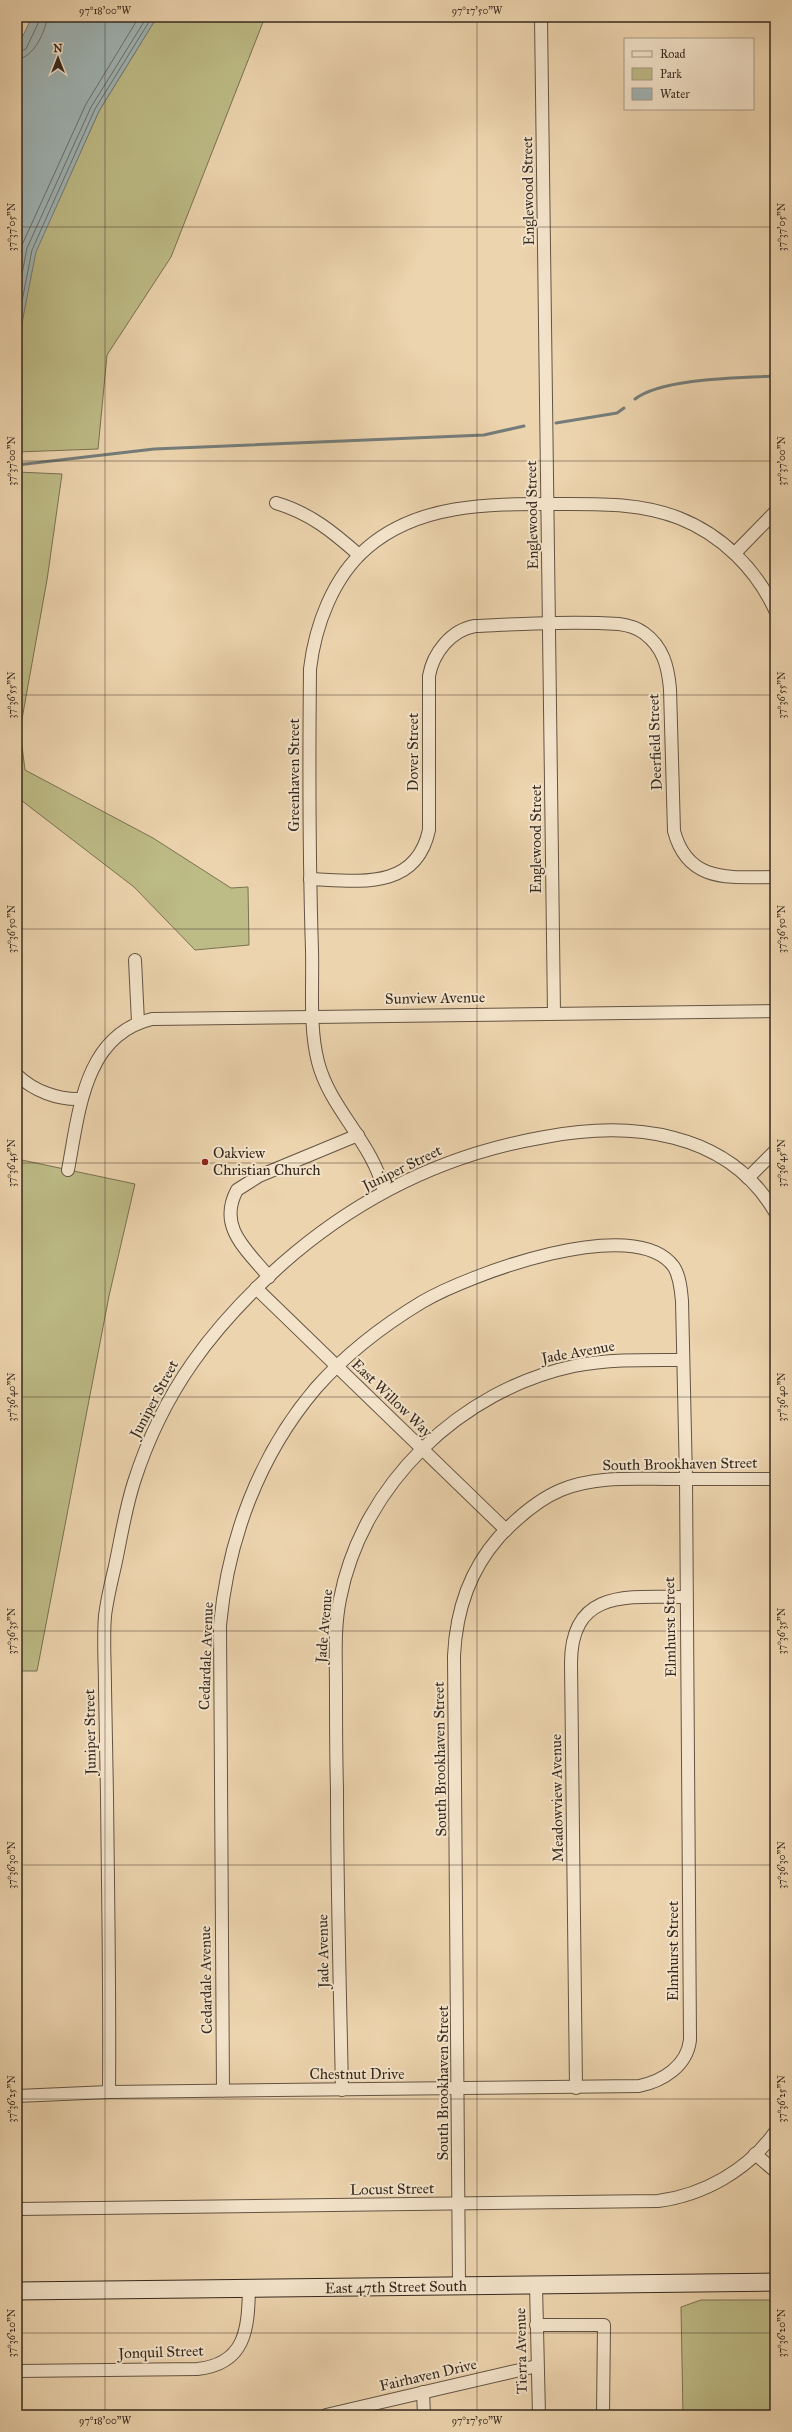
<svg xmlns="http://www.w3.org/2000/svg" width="792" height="2432" font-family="'IM FELL Great Primer',serif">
	<rect width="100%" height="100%" fill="#ecd4ae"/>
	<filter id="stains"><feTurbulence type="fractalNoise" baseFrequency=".005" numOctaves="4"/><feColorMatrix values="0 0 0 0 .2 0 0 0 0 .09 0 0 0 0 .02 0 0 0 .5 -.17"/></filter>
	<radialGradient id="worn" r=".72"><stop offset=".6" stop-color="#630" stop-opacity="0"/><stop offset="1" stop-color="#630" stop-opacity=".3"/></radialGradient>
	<g fill="#bdbb86" stroke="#7a7252">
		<path d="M157,17H265L171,257L107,355L98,449L17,452V348L35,252L99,111Z"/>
		<path d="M17,472L62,474L47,580L20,730L25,770L153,838L231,888L248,887L249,945L195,950L134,887L17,797Z"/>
		<path d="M17,1159L135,1184L109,1296L37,1671H17Z"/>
		<path d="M701,2300H775V2415H683L681,2307Z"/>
	</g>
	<path fill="#9fb5b6" stroke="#757d7a" d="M32,17H157L99,111L36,252L17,348V48Z"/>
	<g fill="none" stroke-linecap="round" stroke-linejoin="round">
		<g stroke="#6b706a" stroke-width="1">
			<path d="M17,53L26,49L41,17"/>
			<path d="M17,59C33,59 46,31 47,17"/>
			<path d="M17,268L22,245L86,104L139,17"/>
			<path d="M17,300L27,248L91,107L147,17"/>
			<path d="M17,327L32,250L95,109L152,17"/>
		</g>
		<g stroke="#757d7a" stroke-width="3">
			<path d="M635,399C662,378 739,378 775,376"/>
			<path d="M556,423L617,413L624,408"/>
			<path d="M17,465L154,449L484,435L524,426"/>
		</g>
		<defs>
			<g id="minor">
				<path d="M541,17L554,1013"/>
				<path d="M276,503C310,513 333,532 359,555"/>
				<path d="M735,553L775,512"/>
				<path d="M310,879C358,881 416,891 429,830V676C433,653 451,630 475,626C522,624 572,621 619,624C627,625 637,628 644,633C663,647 668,666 670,689L674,831C688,884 731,877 775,877"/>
				<path d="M135,960L138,1022"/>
				<path d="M17,1075C34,1091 58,1100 81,1099"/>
				<path d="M68,1170C79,1112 84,1035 152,1019L775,1011"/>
				<path d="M748,1178L775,1151"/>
				<path d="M384,1191C373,1143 330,1109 318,1062C309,1027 313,986 312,950C309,857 309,763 310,669C315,626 333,577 367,548C420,502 494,504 560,504C601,504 641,503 679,518C722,535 756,569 775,610"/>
				<path d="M269,1277C247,1250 217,1227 237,1190L259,1176L358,1135"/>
				<path d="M256,1288L506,1530"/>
				<path d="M576,2088L571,1663C571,1588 630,1597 685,1597"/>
				<path d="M342,2090C340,1990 337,1890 337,1789C336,1756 336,1722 336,1689C336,1659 334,1628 340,1599C362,1484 461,1390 574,1366C610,1359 647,1360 683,1360"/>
				<path d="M109,2092C110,1993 108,1895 107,1796C106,1760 106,1724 105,1688C105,1664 103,1640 105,1616C107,1599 111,1583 115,1566C121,1538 125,1510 134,1482C163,1391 212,1327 282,1264C358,1197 445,1154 545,1137C629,1121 727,1130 775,1212"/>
				<path d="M17,2096L109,2092L639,2086C663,2081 687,2066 690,2040L686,1479L682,1301C681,1290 680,1277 674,1267C635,1212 468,1275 422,1302C384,1325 346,1354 316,1388C259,1455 228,1539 220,1625L223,2091"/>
				<path d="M755,2154L775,2171"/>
				<path d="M17,2209L658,2201C704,2195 748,2170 775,2132"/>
				<path d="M536,2285L539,2415"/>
				<path d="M459,2286L454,1656C456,1611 469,1571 499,1537C517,1518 537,1500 561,1490C595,1476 634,1479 669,1479C704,1479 740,1479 775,1479"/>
				<path d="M536,2325H604L603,2415"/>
				<path d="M17,2371L197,2369C246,2364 248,2329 249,2289"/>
				<path d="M423,2392L424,2415"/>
				<path d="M326,2415L537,2366"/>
			</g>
			<path id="secondary" d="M17,2291L775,2282"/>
		</defs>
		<use href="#minor" stroke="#645443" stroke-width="14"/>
		<use href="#secondary" stroke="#372a1f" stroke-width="19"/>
		<use href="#minor" stroke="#f3e3ca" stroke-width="12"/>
		<use href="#secondary" stroke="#f3e3ca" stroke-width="17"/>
	</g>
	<path fill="none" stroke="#372a1f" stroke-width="1" stroke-opacity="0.45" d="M105,17V2415M477,17V2415M17,227H775M17,461H775M17,695H775M17,929H775M17,1163H775M17,1397H775M17,1631H775M17,1865H775M17,2099H775M17,2333H775"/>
	<circle fill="#8f2418" stroke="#f3e3ca" stroke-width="1.5" cx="205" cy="1162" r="4"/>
	<g text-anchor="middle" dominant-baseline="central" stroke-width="4" stroke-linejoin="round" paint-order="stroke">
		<g font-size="15" fill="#372a1f" stroke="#f3e3ca">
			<text transform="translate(528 191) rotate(-91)">Englewood Street</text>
			<text transform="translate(532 515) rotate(-91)">Englewood Street</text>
			<text transform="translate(655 742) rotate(-92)">Deerfield Street</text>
			<text transform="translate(413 752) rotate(-90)">Dover Street</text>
			<text transform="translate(294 775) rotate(-90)">Greenhaven Street</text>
			<text transform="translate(536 839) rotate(-90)">Englewood Street</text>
			<text transform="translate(435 998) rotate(-1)">Sunview Avenue</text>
			<text transform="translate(402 1168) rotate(-26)">Juniper Street</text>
			<text transform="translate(578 1352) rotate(-10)">Jade Avenue</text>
			<text transform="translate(392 1398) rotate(44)">East Willow Way</text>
			<text transform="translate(154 1399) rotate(-62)">Juniper Street</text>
			<text transform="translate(680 1464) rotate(-1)">South Brookhaven Street</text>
			<text transform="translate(324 1626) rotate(-85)">Jade Avenue</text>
			<text transform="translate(670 1627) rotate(-91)">Elmhurst Street</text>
			<text transform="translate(206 1656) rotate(-88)">Cedardale Avenue</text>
			<text transform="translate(90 1732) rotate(-91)">Juniper Street</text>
			<text transform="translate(440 1759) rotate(-91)">South Brookhaven Street</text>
			<text transform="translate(557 1798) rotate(-91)">Meadowview Avenue</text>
			<text transform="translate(323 1951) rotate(-91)">Jade Avenue</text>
			<text transform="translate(673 1951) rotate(-90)">Elmhurst Street</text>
			<text transform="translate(206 1980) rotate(-91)">Cedardale Avenue</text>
			<text x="357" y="2074">Chestnut Drive</text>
			<text transform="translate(443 2083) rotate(-90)">South Brookhaven Street</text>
			<text transform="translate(392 2189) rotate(-1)">Locust Street</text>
			<text transform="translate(396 2287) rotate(-1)">East 47th Street South</text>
			<text transform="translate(521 2351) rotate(-91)">Tierra Avenue</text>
			<text transform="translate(161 2352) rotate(-2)">Jonquil Street</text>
			<text transform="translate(428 2375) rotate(-13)">Fairhaven Drive</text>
		</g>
		<g font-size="15" fill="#372a1f" stroke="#f3e3ca" text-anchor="start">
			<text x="213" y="1153">Oakview<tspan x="213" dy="17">Christian Church</tspan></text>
		</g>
	</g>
	<rect width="792" height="2432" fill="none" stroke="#ecd4ae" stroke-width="44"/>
	<rect x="624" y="38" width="130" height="72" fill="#f3e3ca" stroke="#a89986"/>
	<rect x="632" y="51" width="20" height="6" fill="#f3e3ca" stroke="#a89986"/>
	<text x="660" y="58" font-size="12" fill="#372a1f">Road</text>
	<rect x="632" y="68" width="20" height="12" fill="#bdbb86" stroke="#a89986"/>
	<text x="660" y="78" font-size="12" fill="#372a1f">Park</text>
	<rect x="632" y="88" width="20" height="12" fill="#9fb5b6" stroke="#a89986"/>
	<text x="660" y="98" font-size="12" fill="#372a1f">Water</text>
	<g transform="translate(58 58)" stroke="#f3e3ca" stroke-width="3" paint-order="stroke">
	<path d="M0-3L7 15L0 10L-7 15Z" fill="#372a1f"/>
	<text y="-6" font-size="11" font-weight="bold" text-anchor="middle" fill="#372a1f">N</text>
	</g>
	<rect x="22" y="22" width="748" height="2388" fill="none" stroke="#372a1f" stroke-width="1.5"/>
	<g font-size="10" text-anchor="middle" fill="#372a1f">
		<text x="105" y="14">97°18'00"W</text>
		<text x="477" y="14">97°17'50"W</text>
		<text transform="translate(11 227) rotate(-90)" y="4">37°37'05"N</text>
		<text transform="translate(781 227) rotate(-90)" y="4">37°37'05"N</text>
		<text transform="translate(11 461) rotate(-90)" y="4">37°37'00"N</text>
		<text transform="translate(781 461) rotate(-90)" y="4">37°37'00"N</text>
		<text transform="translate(11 695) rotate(-90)" y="4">37°36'55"N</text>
		<text transform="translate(781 695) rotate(-90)" y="4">37°36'55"N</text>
		<text transform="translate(11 929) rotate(-90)" y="4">37°36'50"N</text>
		<text transform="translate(781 929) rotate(-90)" y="4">37°36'50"N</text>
		<text transform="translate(11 1163) rotate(-90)" y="4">37°36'45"N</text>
		<text transform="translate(781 1163) rotate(-90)" y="4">37°36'45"N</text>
		<text transform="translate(11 1397) rotate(-90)" y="4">37°36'40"N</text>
		<text transform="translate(781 1397) rotate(-90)" y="4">37°36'40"N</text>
		<text transform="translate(11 1631) rotate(-90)" y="4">37°36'35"N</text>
		<text transform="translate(781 1631) rotate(-90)" y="4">37°36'35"N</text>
		<text transform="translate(11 1865) rotate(-90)" y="4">37°36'30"N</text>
		<text transform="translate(781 1865) rotate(-90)" y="4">37°36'30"N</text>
		<text transform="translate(11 2099) rotate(-90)" y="4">37°36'25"N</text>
		<text transform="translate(781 2099) rotate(-90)" y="4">37°36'25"N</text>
		<text transform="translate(11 2333) rotate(-90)" y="4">37°36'20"N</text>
		<text transform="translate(781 2333) rotate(-90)" y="4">37°36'20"N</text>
		<text x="105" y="2424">97°18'00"W</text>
		<text x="477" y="2424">97°17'50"W</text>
	</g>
	<rect width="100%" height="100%" filter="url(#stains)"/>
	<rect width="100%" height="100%" fill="url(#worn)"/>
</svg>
